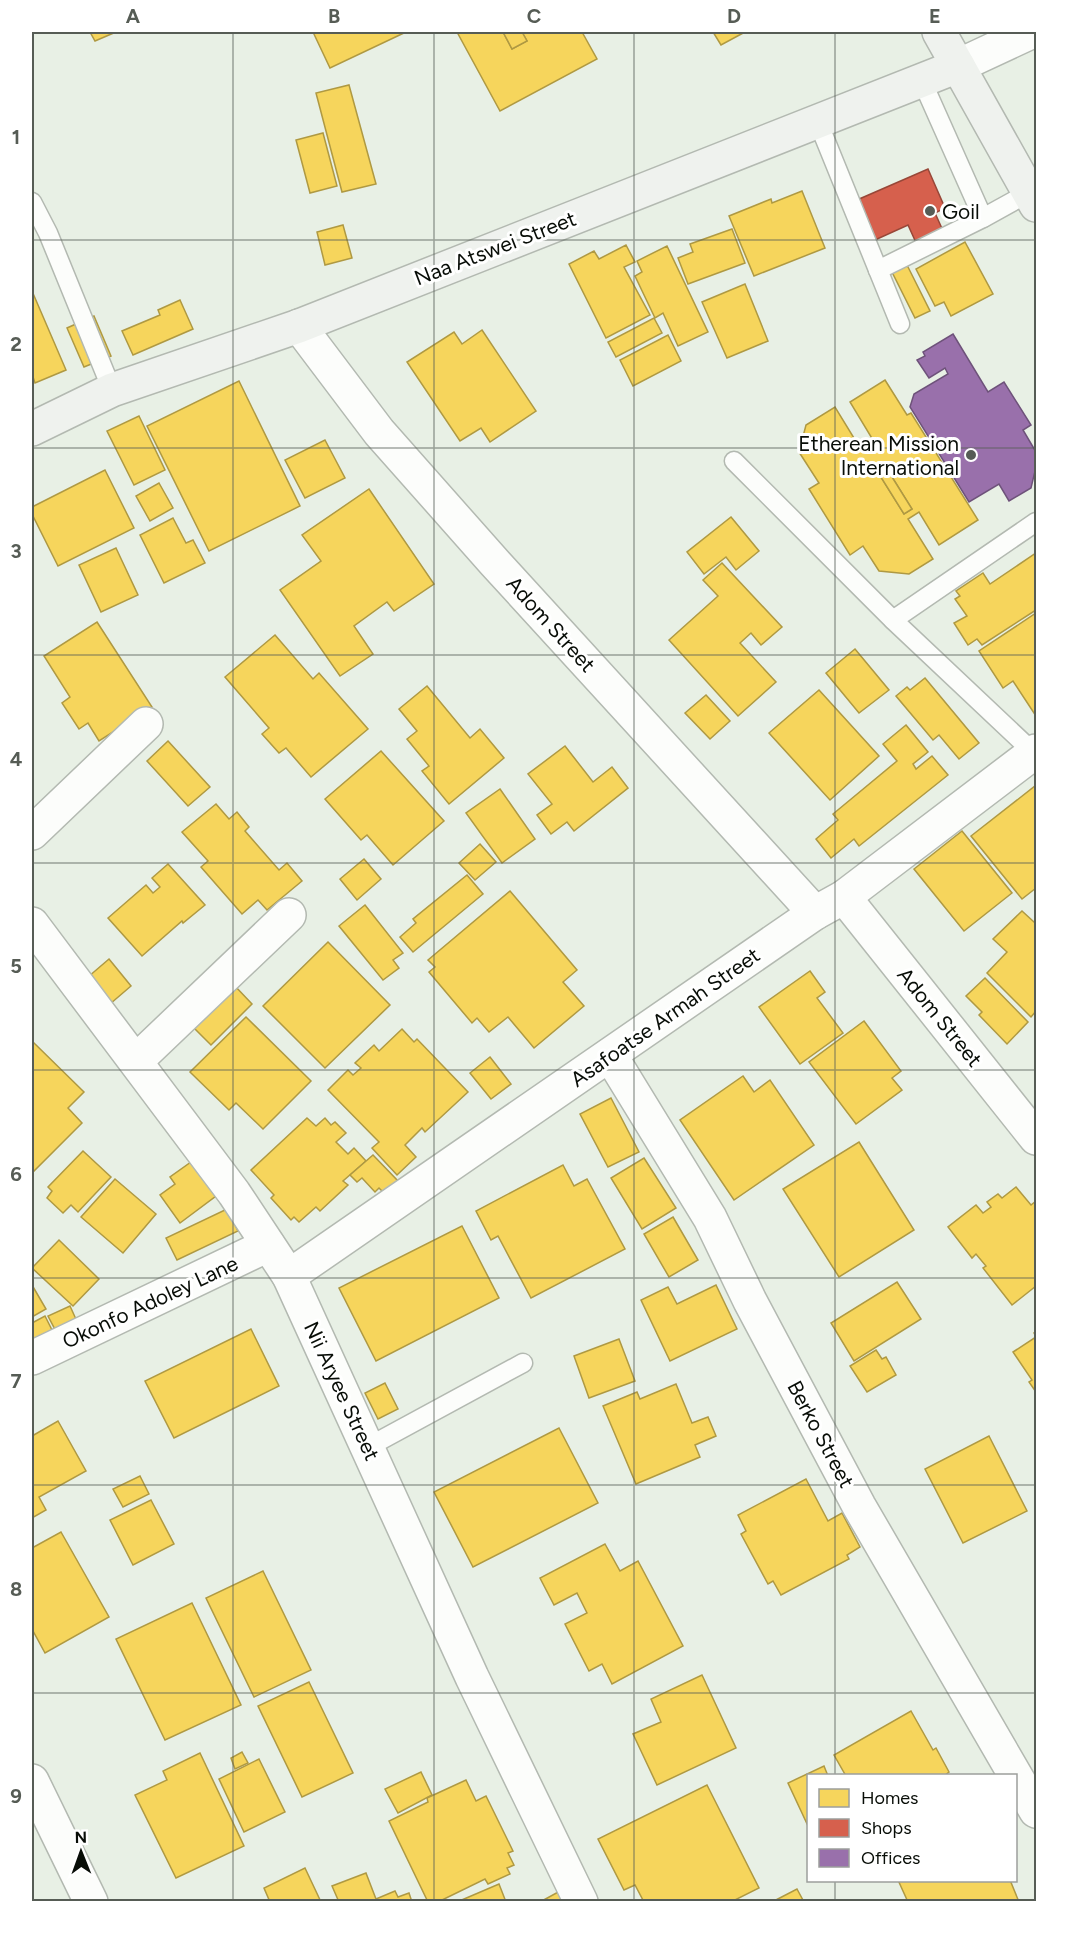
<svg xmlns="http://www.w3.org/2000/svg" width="1068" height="1933" font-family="Figtree,sans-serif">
	<rect width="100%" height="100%" fill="#e8f0e5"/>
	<g fill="#f6d55c" stroke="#af9942" stroke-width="1.5" fill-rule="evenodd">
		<path d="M90,32H116L95,41Z"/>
		<path d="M313,32H406L330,68Z"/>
		<path d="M457,32H503L512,49L527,41L522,32H582L597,59L500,111Z"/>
		<path d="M503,32H522L527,41L512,49Z"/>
		<path d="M713,32H745L721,45Z"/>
		<path d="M349,85L376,184L342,192L316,93Z"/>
		<path d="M323,133L337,186L310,193L296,140Z"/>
		<path d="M802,191L825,248L754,276L729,216L771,199L772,203Z"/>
		<path d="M343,225L352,258L325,265L317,232Z"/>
		<path d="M732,229L745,263L688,284L678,258L693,252L690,244Z"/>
		<path d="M965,242L993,294L951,316L944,302L935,306L916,269Z"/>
		<path d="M626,245L635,262L624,267L650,315L606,338L569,264L594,251L599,259Z"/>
		<path d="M667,246L708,332L678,346L663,313L655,318L635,276L642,272L637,261Z"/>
		<path d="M906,263L930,311L915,318L891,270Z"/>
		<path d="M745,284L768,341L727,358L702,302Z"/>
		<path d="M32,291L66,370L35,383L32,374Z"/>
		<path d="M180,300L193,329L133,355L122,331L160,315L158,310Z"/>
		<path d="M94,316L111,356L84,367L67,328Z"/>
		<path d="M654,318L662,333L616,357L608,342Z"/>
		<path d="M482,330L536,411L490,442L481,428L460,441L407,362L454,332L462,344Z"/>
		<path d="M668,335L681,361L633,386L620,360Z"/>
		<path d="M885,380L907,415L911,413L978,520L939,545L919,512L908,519L933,559L909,574L879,571L863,546L850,555L809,489L819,483L799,452L806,425L835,407L860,448L873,440L850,402ZM887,469L912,509L904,514L879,474Z"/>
		<path d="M239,381L300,506L209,551L147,426Z"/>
		<path d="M139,416L165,470L134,485L107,431Z"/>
		<path d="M325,440L345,478L305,498L285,460Z"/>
		<path d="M887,469L912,509L904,514L879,474Z"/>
		<path d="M105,470L134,528L58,566L32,514V507Z"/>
		<path d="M159,483L173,508L150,521L136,496Z"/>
		<path d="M369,489L434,584L394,611L387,602L354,626L373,654L340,676L280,590L321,561L302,535Z"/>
		<path d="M731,517L759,551L736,570L726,557L704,574L687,552Z"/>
		<path d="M173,518L186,543L193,540L205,563L164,583L140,535Z"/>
		<path d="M116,548L138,595L101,612L79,565Z"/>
		<path d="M1036,553V610L982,645L977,639L968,645L954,623L967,616L955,599L960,596L956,591L983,573L990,584Z"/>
		<path d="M722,563L782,627L761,645L751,633L740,643L776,682L738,716L669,640L718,596L703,580Z"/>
		<path d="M1036,613V711L1034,713L1013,681L1003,688L979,651Z"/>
		<path d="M97,622L152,707L99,741L88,723L79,729L62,703L70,697L44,656Z"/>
		<path d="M275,635L313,679L319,673L368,729L311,777L286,748L279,753L262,734L269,728L225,677Z"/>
		<path d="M855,649L889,690L859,713L826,673Z"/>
		<path d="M925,678L979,743L959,759L939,735L933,740L896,696L907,687L910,690Z"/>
		<path d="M427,686L470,738L480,729L504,758L449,804L422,771L429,766L407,739L417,731L399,709Z"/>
		<path d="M819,690L879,756L830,800L769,733Z"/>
		<path d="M706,695L730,721L710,739L685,713Z"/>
		<path d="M906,725L928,752L913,764L916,769L932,756L948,775L859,846L854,839L831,858L816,839L838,820L833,814L897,761L883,744Z"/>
		<path d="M168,741L210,787L188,806L147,761Z"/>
		<path d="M565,746L593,782L612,767L628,788L574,831L567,822L551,834L537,815L552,804L528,774Z"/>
		<path d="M381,751L444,821L393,865L367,835L361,840L325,799Z"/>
		<path d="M1035,786L1036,788V888L1022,899L971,836Z"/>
		<path d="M500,789L535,839L502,863L466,813Z"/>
		<path d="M216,804L229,819L237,812L249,827L245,831L279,870L287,863L302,881L267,910L258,900L242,914L201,867L208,861L182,832Z"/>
		<path d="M962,831L1012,893L964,931L914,869Z"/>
		<path d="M480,844L496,862L475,880L459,863Z"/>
		<path d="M364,859L381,879L357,900L340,879Z"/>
		<path d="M168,864L205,905L183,923L182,921L142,956L108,918L146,885L153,893L160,887L152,878Z"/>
		<path d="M467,875L483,894L413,952L400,937L416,923L413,919Z"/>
		<path d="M510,891L577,970L563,982L584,1006L534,1048L508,1017L489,1032L477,1018L472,1023L429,972L435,967L428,960Z"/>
		<path d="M365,905L403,953L393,960L399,968L383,980L339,926Z"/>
		<path d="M1022,911L1034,922L1036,920V1011L1031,1017L987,973L1007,952L993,939Z"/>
		<path d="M328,942L390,1005L325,1068L263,1006Z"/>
		<path d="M109,959L131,986L110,1004L88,977Z"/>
		<path d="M810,971L825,992L817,998L843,1033L800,1064L759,1007Z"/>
		<path d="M985,978L1028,1022L1007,1044L979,1015L982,1012L966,996Z"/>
		<path d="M234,985L252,1004L211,1045L192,1026Z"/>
		<path d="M246,1017L311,1081L263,1129L236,1103L229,1110L190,1072Z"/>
		<path d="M864,1021L901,1071L892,1078L902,1090L856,1124L809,1062Z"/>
		<path d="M402,1029L414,1042L417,1039L468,1092L425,1132L422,1128L405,1145L416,1157L397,1175L372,1148L379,1142L328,1090L348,1070L353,1075L361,1068L355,1063L374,1045L379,1051Z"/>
		<path d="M33,1042L84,1092L68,1108L82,1123L34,1171L32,1168Z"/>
		<path d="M490,1057L511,1084L491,1099L470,1073Z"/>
		<path d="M743,1076L754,1092L770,1080L814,1145L734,1200L680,1120Z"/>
		<path d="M611,1098L639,1152L608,1167L580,1114Z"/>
		<path d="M307,1118L316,1126L325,1118L331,1125L335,1122L346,1133L336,1142L348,1154L354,1148L366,1161L343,1181L348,1185L320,1211L316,1207L299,1222L294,1217L291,1220L271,1198L274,1195L251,1170Z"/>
		<path d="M859,1142L914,1230L839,1277L783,1189Z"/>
		<path d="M83,1151L111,1177L78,1212L71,1205L63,1213L47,1198L52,1191L48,1187Z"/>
		<path d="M373,1155L398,1181L384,1193L379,1188L375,1192L362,1178L357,1182L350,1175Z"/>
		<path d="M644,1158L676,1208L642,1229L611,1178Z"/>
		<path d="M191,1162L216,1196L180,1223L160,1195L175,1184L170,1177Z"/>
		<path d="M563,1165L574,1186L587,1179L625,1249L531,1298L498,1236L491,1240L476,1211Z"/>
		<path d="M115,1179L156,1214L123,1253L81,1217Z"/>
		<path d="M1016,1187L1031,1205L1036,1201V1286L1012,1305L983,1268L986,1266L976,1254L972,1258L948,1227L976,1205L983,1213L991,1207L987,1202L998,1194L1002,1198Z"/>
		<path d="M227,1209L238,1231L177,1260L166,1238Z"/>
		<path d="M673,1217L698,1260L669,1277L644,1234Z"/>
		<path d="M462,1226L499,1298L376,1361L339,1288Z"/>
		<path d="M59,1240L99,1279L73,1306L32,1268Z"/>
		<path d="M897,1282L921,1319L854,1361L831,1323Z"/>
		<path d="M32,1285L46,1309L32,1317Z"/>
		<path d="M716,1285L737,1329L670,1361L641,1300L668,1287L677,1304Z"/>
		<path d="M70,1306L80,1328L59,1337L48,1316Z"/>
		<path d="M45,1316L57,1340L38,1351L32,1338V1323Z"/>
		<path d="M251,1329L279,1386L174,1438L145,1381Z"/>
		<path d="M1036,1331V1392L1029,1382L1032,1380L1013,1352L1036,1337L1034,1333Z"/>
		<path d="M619,1339L635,1381L589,1398L574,1356Z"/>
		<path d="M876,1350L882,1359L886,1357L896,1375L867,1392L850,1366Z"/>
		<path d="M385,1383L398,1409L378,1419L365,1393Z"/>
		<path d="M676,1384L692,1423L708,1417L716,1436L695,1445L700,1457L636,1484L603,1406L637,1392L640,1399Z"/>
		<path d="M58,1421L86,1471L39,1497L46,1510L32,1518V1436Z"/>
		<path d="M559,1428L598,1503L473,1567L434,1492Z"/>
		<path d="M989,1436L1027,1511L963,1543L925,1469Z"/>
		<path d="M140,1476L149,1494L123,1507L113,1489Z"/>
		<path d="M806,1479L828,1521L842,1513L860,1547L847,1555L849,1559L781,1595L773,1581L768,1584L741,1534L746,1531L738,1515Z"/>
		<path d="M151,1500L174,1544L133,1565L110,1520Z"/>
		<path d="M61,1532L109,1617L45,1653L32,1629V1548Z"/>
		<path d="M605,1544L620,1571L638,1561L683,1646L612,1684L602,1664L589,1671L565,1624L587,1613L577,1593L554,1605L540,1578Z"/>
		<path d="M263,1571L311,1670L254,1697L206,1598Z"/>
		<path d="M192,1603L241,1705L165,1740L116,1639Z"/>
		<path d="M702,1675L736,1748L657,1785L633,1734L661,1722L651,1699Z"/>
		<path d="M309,1682L353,1773L302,1797L258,1706Z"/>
		<path d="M911,1711L933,1750L936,1748L949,1772L944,1776H846L834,1755Z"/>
		<path d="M242,1752L248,1763L235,1769L231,1758Z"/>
		<path d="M200,1753L244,1846L176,1878L135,1795L167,1780L163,1771Z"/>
		<path d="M259,1759L285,1812L244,1832L219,1779Z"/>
		<path d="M824,1766L828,1776H808V1826L788,1783Z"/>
		<path d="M421,1772L432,1795L398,1813L385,1789Z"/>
		<path d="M466,1780L476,1801L486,1796L513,1851L508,1853L514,1865L507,1868L510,1874L488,1884L485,1879L438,1902H428L389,1821L428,1802L427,1798Z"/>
		<path d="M707,1785L759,1888L731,1902H644L635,1885L624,1890L598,1839Z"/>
		<path d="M305,1868L321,1902H270L264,1888Z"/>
		<path d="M366,1873L376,1899L395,1891L398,1897L409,1893L412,1902H339L332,1886Z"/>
		<path d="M898,1880H1010L1019,1902H908Z"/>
		<path d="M499,1884L506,1902H457Z"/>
		<path d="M797,1889L804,1902H772Z"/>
		<path d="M560,1891L566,1902H540Z"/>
	</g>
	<path fill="#d6604d" stroke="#984738" stroke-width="1.5" d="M928,169L945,208L935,213L945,235L918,247L908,225L875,240L857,200Z"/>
	<path fill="#9970ab" stroke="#6e527a" stroke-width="1.5" d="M953,334L988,392L1004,382L1031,425L1023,430L1036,452V467L1031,488L1009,501L999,484L969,502L910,407L914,394L948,374L945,368L929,378L917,360L925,356L923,352Z"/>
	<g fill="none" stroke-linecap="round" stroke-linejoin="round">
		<defs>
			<g id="lane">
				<path d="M922,81L983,218"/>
				<path d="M818,122L900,324"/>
				<path d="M32,202L48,233L112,390"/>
				<path d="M878,270L983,218L1030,192"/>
				<path d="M734,461L893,620L1034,753"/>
				<path d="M893,620L1036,522"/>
				<path d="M368,1447L523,1363"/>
			</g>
			<g id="street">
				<path d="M958,66L1031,32"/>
				<path d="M299,326L379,432L495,563L815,913"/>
				<path d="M32,833L146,724"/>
				<path d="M844,897L1036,1138"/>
				<path d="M32,924L234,1193L289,1276L472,1677L581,1902"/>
				<path d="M610,1055L710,1218L750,1301L859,1506L1036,1811"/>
				<path d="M136,1061L289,915"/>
				<path d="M289,1276L815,913L844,897L1036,751"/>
				<path d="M32,1358L268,1245"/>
				<path d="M32,1781L91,1902"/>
			</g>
			<g id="secondary">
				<path d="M939,32L1036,205"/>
				<path d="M32,429L112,390L299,326L958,66"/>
			</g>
		</defs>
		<use href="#lane" stroke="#b3b9b1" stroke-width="21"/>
		<use href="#street" stroke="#b3b9b1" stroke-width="36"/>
		<use href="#secondary" stroke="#b3b9b1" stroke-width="36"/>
		<use href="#lane" stroke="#fcfdfb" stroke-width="18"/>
		<use href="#street" stroke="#fcfdfb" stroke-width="33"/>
		<use href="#secondary" stroke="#eff2ee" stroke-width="33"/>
	</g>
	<path fill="none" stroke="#565c55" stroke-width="1.5" stroke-opacity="0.55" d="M233,32V1902M434,32V1902M634,32V1902M835,32V1776M32,240H1036M32,448H1036M32,655H1036M32,863H1036M32,1070H1036M32,1278H1036M32,1485H1036M32,1693H1036M835,1880V1902"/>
	<g fill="#565c55" stroke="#fff" stroke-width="2">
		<circle cx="930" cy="211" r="6"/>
		<circle cx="971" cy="455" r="6"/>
	</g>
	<g text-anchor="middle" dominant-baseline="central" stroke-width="6" stroke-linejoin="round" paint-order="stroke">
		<g font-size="21" fill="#080d07" stroke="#fff" text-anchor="start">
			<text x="942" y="211">Goil</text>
			<text x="959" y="443" text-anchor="end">Etherean Mission<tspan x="959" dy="24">International</tspan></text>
		</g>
		<g font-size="21" fill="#080d07" stroke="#fff">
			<text transform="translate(495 248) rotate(-21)">Naa Atswei Street</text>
			<text transform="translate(551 624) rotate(48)">Adom Street</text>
			<text transform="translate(665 1017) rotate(-35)">Asafoatse Armah Street</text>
			<text transform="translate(940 1017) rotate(51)">Adom Street</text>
			<text transform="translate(150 1302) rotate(-25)">Okonfo Adoley Lane</text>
			<text transform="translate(342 1391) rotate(65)">Nii Aryee Street</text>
			<text transform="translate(821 1434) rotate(62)">Berko Street</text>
		</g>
	</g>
	<rect width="1068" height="1933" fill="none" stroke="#ffffff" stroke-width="66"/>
	<rect x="807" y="1774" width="210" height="108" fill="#ffffff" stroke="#9c9e9c" stroke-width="1.5"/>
	<rect x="819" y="1789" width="30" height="18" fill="#f6d55c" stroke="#9c9e9c" stroke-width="1.5"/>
	<text x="861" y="1804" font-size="18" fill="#080d07">Homes</text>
	<rect x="819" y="1819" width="30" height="18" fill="#d6604d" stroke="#9c9e9c" stroke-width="1.5"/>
	<text x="861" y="1834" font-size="18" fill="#080d07">Shops</text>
	<rect x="819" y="1849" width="30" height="18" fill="#9970ab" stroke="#9c9e9c" stroke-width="1.5"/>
	<text x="861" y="1864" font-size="18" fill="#080d07">Offices</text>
	<g transform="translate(81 1852) rotate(359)" stroke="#ffffff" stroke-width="4.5" paint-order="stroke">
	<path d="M0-4.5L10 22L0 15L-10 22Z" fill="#080d07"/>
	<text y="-9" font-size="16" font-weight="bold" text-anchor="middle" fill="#080d07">N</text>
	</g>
	<rect x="33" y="33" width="1002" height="1867" fill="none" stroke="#565c55" stroke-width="2"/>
	<g font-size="20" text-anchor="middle" font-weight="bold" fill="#565c55">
		<text x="133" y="23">A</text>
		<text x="334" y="23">B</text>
		<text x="534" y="23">C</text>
		<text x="734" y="23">D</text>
		<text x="935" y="23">E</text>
		<text x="16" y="144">1</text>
		<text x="16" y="351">2</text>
		<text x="16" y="558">3</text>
		<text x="16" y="766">4</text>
		<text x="16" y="973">5</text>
		<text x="16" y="1181">6</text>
		<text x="16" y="1388">7</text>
		<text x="16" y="1596">8</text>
		<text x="16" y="1803">9</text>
	</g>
</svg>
